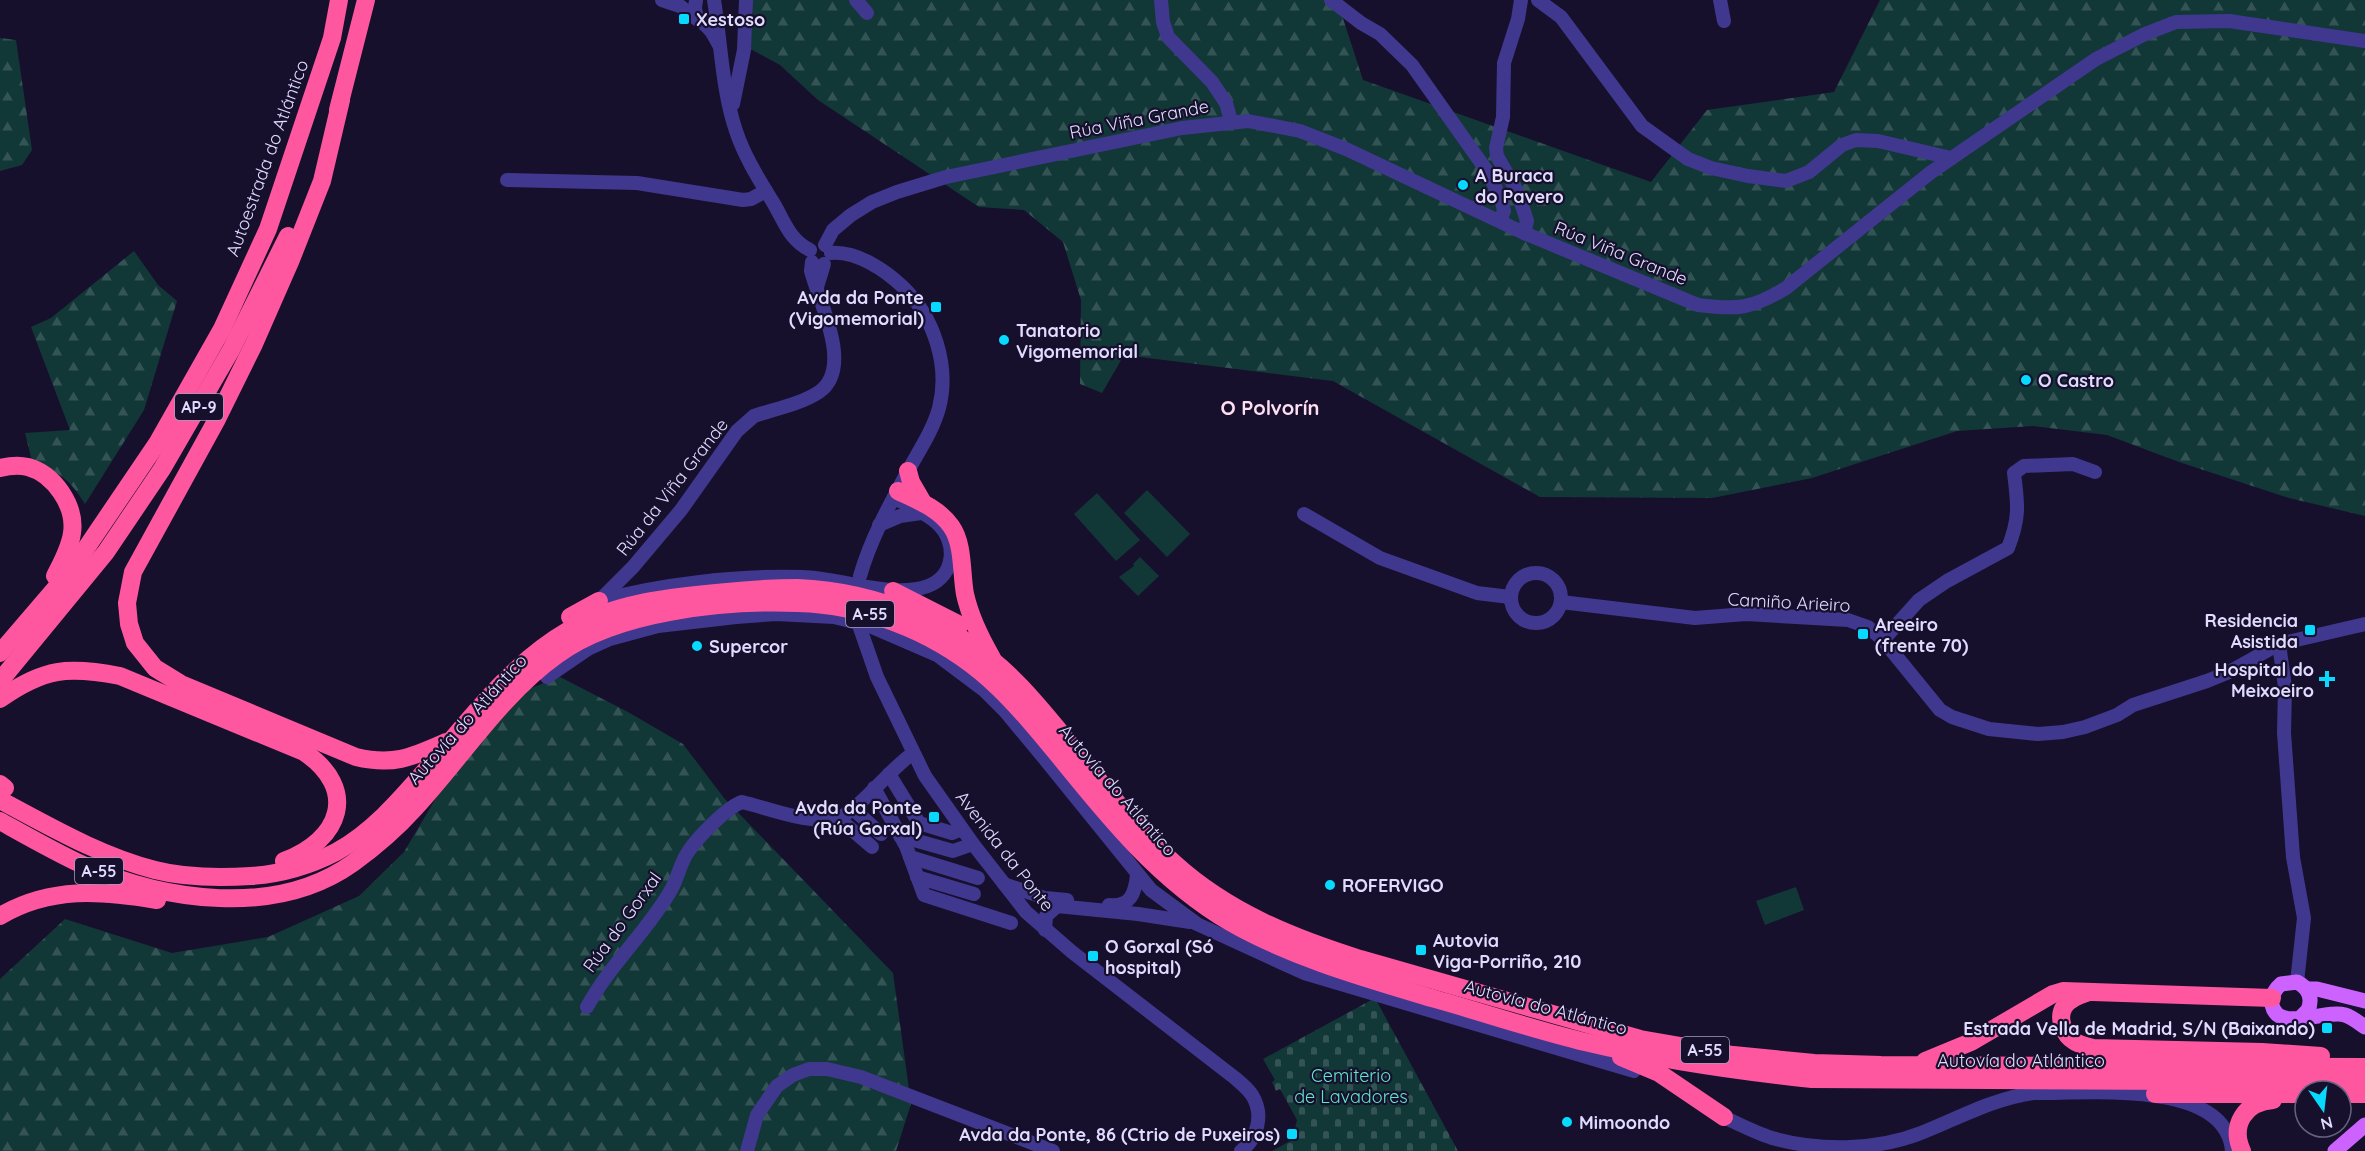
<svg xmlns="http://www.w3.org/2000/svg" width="2365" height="1151" font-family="Quicksand,sans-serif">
	<defs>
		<pattern id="forest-firs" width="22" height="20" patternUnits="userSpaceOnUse" patternTransform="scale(1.5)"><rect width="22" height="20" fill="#123737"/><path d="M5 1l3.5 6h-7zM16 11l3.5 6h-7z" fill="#345355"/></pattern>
		<pattern id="cemetery-stones" width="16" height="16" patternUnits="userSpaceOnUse" patternTransform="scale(1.5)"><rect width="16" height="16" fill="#123737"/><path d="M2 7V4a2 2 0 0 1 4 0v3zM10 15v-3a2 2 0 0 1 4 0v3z" fill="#345355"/></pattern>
	</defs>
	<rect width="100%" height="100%" fill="#16102d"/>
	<g fill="url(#forest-firs)">
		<path d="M748,0H1337L1363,80L1651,182L1707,110L1834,92L1880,0H2365V516L2289,498L2179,462L2107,435L2033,426L1957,431L1812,478L1712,498L1540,497L1333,381L1124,355L1102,393L1080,384L1081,300L1063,242L1024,210L979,207L818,100L780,65L747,47L754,16Z"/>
		<path d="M0,38L16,40L32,150L22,165L0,171Z"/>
		<path d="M134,251L158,285L177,301L144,410L85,504C70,479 58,472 32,461L25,433L70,430L31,327L51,318Z"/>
		<path d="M560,677L628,712L683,744L724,798L893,973L911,1104L896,1151H0V979L65,919L172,953L268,937L359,896L404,852L452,771L526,690Z"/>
	</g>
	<path fill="url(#cemetery-stones)" d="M1375,998L1458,1151H1272L1292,1140L1297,1120L1280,1089L1276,1091L1272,1082L1275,1080L1263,1059Z"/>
	<g fill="#123737">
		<path d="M1147,490L1190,534L1167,557L1124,513Z"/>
		<path d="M1097,493L1140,540L1116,561L1074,514Z"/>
		<path d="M1140,557L1159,576L1138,596L1119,577L1134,566L1133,564Z"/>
		<path d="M1796,887L1804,910L1765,925L1756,901Z"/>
	</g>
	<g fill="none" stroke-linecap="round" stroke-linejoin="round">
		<g stroke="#40388e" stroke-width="14">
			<path d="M662,0L680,6L698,20"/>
			<path d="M714,0C721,43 722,90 736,131C745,158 760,181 774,204C785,223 790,240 810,250"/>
			<path d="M856,0L867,13"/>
			<path d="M1161,0L1163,22L1168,37L1212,82L1226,103L1231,121"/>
			<path d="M1331,0L1361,23L1380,34L1412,65L1489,174L1502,202L1504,211L1500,221"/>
			<path d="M1521,0L1518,19L1504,63L1503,117L1496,148L1497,156L1518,193L1527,221L1524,233"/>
			<path d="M1538,0L1561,17L1642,126L1688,159L1711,168L1748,176L1786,181L1809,172L1842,145L1856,140L1878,141L1951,158"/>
			<path d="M1720,0L1724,21"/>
			<path d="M696,1C692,17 702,20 711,31C714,35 716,40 719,45"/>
			<path d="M733,104L744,50L746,0"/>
			<path d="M507,180L637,183L743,200L751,199L766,191"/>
			<path d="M825,245L833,230L851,215L872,202L897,192L946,177L1182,128L1248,121L1300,131L1346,149L1524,233L1698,305C1737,310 1752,309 1786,288L1930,173L2096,59L2145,34L2176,22L2229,21L2365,41"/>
			<path d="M831,253C857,251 885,270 903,287C934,317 950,366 939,408C933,430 920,449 909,469C890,504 871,538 860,576"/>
			<path d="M817,287L824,264"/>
			<path d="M1304,514L1380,558L1477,593L1510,597"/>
			<path d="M879,525L900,516L921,513"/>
			<circle cx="1536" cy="598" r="25"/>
			<path d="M601,599L633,567L681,510L737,431L754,416C775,409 801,404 819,392C854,368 819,302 811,271L812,262"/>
			<path d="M599,601C659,584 740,575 802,577C841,578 892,599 928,586C955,576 958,542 937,523C926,513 908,505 894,498"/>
			<path d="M1561,602L1695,618L1746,614L1848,620L1868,627L1883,640L1940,710L1952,717L1989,729L2038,734L2063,732L2085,727L2117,715L2133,705L2207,681L2229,672L2279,644L2365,624"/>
			<path d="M860,628L877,677L925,776L973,844L1026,912L1072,952L1235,1078C1241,1083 1248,1089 1252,1095C1264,1114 1258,1138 1241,1151"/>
			<path d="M1883,640L1919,600L1947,581L2008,548C2020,518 2018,504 2014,473L2024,466L2073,464L2095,472"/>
			<path d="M2279,644L2285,687L2284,733L2293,857L2304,918L2297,982"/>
			<path d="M547,677L588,649L610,639L658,626L736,617L776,614L834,617L870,626L937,655L985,691L1005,711L1044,758L1151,890L1197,924L1304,973L1634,1071"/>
			<path d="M889,774L919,823L952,833L962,829"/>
			<path d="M874,788L906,846L924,895L1011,923"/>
			<path d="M852,808L881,834"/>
			<path d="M838,818L872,847"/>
			<path d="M900,836L953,851L973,844"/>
			<path d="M910,857L978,878"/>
			<path d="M917,877L974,894"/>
			<path d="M1004,884L1045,898L1067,900"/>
			<path d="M1109,905C1131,907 1135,893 1137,875"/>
			<path d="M1045,930L1046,916L1057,906L1138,914L1190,922"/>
			<path d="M587,1007C610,964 647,932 671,890C678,878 680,863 688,852C697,838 727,807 742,802C768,808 812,826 838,818C858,811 892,767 912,754"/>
			<path d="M1717,1114C1735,1122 1753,1132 1772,1138C1818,1151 1875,1151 1921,1133C1959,1118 1992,1099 2033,1093C2084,1094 2226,1078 2232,1151"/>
			<path d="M747,1151L757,1115L777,1086L793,1075L809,1069H827L861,1077L1053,1151"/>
		</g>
		<g stroke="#cc63ff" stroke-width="15">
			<path d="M2307,989H2317L2365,1001"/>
			<path d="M2300,1018L2308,1010C2313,998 2309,988 2297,982L2281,984C2275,989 2271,996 2272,1005C2278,1033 2325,1009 2345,1015C2352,1017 2359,1023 2365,1027"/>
			<path d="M2335,1151L2365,1125"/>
		</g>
		<g stroke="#ff579f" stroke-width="18">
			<path d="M341,100L322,181L290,262L254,344L216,421L133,572L127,603L129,624L135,643L155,668L181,684L356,757C394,766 412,757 446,742"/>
			<path d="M338,110L366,0"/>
			<path d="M0,468C8,466 20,465 28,467C54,474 76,506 72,533C70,548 62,562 55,576"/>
			<path d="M908,471L911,482L922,501"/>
			<path d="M898,491C917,500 938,508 951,526C964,544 961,573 965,594C970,617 981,639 992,658"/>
			<path d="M893,591L960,625"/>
			<path d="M570,617L599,601"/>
			<path d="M0,653L72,569L158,442L222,329L268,229L332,38L339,0"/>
			<path d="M0,681L106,552L162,469L231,350L288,236"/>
			<path d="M0,699C44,668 68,666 120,676L304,752C359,789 341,840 284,861"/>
			<path d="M0,784L5,788"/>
			<path d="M0,800C49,826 100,856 155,870C186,878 218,878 251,876C281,874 309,866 336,852C371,833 399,801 425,771C469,721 510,664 569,630C614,603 665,598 716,593C743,590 770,588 797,588C879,591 965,627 1021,687C1075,744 1116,811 1175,864C1228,912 1293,938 1360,959L1640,1039L1733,1055L1814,1063L1881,1065L2365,1067"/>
			<path d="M0,821C27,836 55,852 83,865C164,901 276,918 353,863C375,847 397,828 415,808C462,757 501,695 557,655C616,611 726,600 798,603C864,605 930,630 981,672C1010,696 1034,726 1059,756C1109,818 1160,881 1230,922C1293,958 1365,978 1435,999C1485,1013 1535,1030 1585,1042C1660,1060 1736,1071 1812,1079L2365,1082"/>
			<path d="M0,916C51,886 102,891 157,900"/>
			<path d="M2089,992C2080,995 2069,998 2064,1007C2057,1018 2064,1035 2074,1041C2079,1045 2087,1046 2093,1048L2262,1052L2321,1056"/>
			<path d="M1621,1057L1659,1073L1724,1117"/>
			<path d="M1925,1061L1971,1042L2053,994L2063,991L2272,998"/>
			<path d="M2155,1094H2305"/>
			<path d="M2341,1094H2365"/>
			<path d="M2242,1151C2230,1125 2245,1102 2273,1100"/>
		</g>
	</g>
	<g fill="#08daff" stroke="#16102d" stroke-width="2">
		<rect x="678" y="13" width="12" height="12" rx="3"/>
		<circle cx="1463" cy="185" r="6"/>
		<rect x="930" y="301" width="12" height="12" rx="3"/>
		<circle cx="1004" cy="340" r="6"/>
		<circle cx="2026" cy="380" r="6"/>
		<rect x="2304" y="624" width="12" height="12" rx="3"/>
		<rect x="1857" y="628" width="12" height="12" rx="3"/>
		<circle cx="697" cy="646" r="6"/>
		<path d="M2324 670h6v6h6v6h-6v6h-6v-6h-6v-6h6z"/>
		<rect x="928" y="811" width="12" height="12" rx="3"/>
		<circle cx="1330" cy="885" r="6"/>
		<rect x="1415" y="944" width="12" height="12" rx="3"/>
		<rect x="1087" y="950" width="12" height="12" rx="3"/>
		<rect x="2321" y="1022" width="12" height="12" rx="3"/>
		<circle cx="1567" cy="1122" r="6"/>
		<rect x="1286" y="1128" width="12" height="12" rx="3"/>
	</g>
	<g text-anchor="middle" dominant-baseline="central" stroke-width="4.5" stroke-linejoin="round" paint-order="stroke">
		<g fill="#16102d" stroke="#a49fc0" stroke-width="1.5">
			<rect x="175" y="394" width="48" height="26" rx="4.5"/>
			<rect x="846" y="601" width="48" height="26" rx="4.5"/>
			<rect x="75" y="858" width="48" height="26" rx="4.5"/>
			<rect x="1681" y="1037" width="48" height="26" rx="4.5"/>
		</g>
		<g font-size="16" font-weight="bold" fill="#e1dcff">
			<text x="199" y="407">AP-9</text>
			<text x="870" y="614">A-55</text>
			<text x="99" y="871">A-55</text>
			<text x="1705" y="1050">A-55</text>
		</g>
		<g font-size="18" font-weight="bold" fill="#e1dcff" stroke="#16102d" text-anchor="start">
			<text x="696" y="19">Xestoso</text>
			<text x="1475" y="175">A Buraca<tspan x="1475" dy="21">do Pavero</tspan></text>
			<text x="924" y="297" text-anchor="end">Avda da Ponte<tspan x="924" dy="21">(Vigomemorial)</tspan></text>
			<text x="1016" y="330">Tanatorio<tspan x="1016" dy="21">Vigomemorial</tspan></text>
			<text x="2038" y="380">O Castro</text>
			<text x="2298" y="620" text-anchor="end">Residencia<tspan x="2298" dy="21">Asistida</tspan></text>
			<text x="1875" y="624">Areeiro<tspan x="1875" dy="21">(frente 70)</tspan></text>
			<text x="709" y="646">Supercor</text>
			<text x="2314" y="669" text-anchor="end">Hospital do<tspan x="2314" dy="21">Meixoeiro</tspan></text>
			<text x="922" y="807" text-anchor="end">Avda da Ponte<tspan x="922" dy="21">(Rúa Gorxal)</tspan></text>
			<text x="1342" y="885">ROFERVIGO</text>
			<text x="1433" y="940">Autovia<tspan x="1433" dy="21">Viga-Porriño, 210</tspan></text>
			<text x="1105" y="946">O Gorxal (Só<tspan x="1105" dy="21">hospital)</tspan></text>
			<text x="2315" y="1028" text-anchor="end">Estrada Vella de Madrid, S/N (Baixando)</text>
			<text x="1579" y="1122">Mimoondo</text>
			<text x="1280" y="1134" text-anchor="end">Avda da Ponte, 86 (Ctrio de Puxeiros)</text>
		</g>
		<g font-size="18" fill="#e1dcff" stroke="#16102d">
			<text transform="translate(1139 119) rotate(-11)">Rúa Viña Grande</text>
			<text transform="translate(267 158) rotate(-70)">Autoestrada do Atlántico</text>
			<text transform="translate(1621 253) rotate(22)">Rúa Viña Grande</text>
			<text transform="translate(672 487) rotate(-52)">Rúa da Viña Grande</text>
			<text transform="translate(1789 602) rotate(3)">Camiño Arieiro</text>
			<text transform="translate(467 719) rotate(-48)">Autovía do Atlántico</text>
			<text transform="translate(1118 790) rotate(49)">Autovía do Atlántico</text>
			<text transform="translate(1005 851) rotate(52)">Avenida da Ponte</text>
			<text transform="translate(622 922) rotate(-54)">Rúa do Gorxal</text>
			<text transform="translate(1546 1007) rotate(15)">Autovía do Atlántico</text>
			<text x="2021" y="1060">Autovía do Atlántico</text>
		</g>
		<g font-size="18" fill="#5fe7cc" stroke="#16102d">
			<text x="1351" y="1075">Cemiterio<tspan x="1351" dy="21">de Lavadores</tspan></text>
		</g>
		<g font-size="20" font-weight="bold" fill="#ffdef1" stroke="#16102d">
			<text x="1270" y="407">O Polvorín</text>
		</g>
	</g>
	<g transform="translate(2323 1109) rotate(166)"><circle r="28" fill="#16102d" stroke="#676281" stroke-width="1.5"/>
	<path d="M0-4.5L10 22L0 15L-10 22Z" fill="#08daff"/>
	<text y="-9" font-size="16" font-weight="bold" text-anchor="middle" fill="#e1dcff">N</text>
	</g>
</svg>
